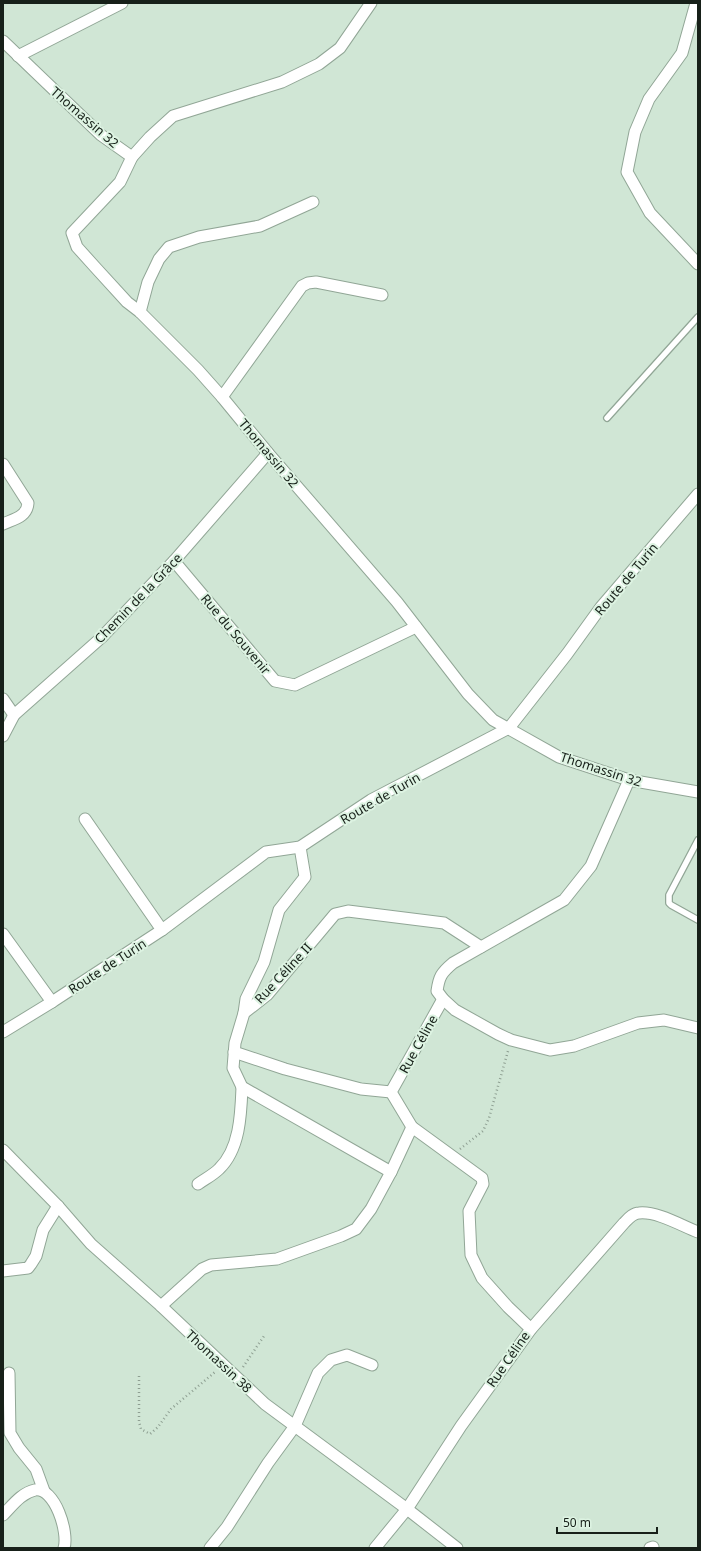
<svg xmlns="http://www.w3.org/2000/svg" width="701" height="1551" font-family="'Noto Sans',sans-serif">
	<rect width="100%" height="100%" fill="#d0e6d5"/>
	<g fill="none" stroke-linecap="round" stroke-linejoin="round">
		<defs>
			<g id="service">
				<path d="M607,418L698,317"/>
				<path d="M698,840L669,895V903L671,905L698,920"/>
			</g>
			<g id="minor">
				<path d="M371,3L340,48L319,64L282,82L173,116L150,137L132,157L120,182L72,233L77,247L95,267L127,302L140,312L198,370L222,397L268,453L397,602L468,694L493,720L559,757L629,780L698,792"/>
				<path d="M696,3L682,53L649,99L635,132L627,172L650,213L698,264"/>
				<path d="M3,41L101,135L132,157"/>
				<path d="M18,56L122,3"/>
				<path d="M140,312L148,282L159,259L169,247L199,237L260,226L313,202"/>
				<path d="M222,397L302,286L308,283L316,282L382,295"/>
				<path d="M3,464L28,503C27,517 14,519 3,524"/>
				<path d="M174,561L275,681L295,685L416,627"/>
				<path d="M3,699L14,715"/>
				<path d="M3,736L14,715L102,637L174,561L268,453"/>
				<path d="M629,780L591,866L564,900L453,963C441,973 439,977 437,991L443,999L455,1010L498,1034L511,1040L550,1050L574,1046L638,1023L664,1020L698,1028"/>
				<path d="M85,819L162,930"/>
				<path d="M3,934L52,1002"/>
				<path d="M443,999L391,1092L412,1127L482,1178L483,1184L469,1211L471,1255L482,1278L508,1307L531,1329"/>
				<path d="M244,1013L246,999L264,962L279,910L305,877L300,847"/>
				<path d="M3,1032L52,1002L162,930L266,852L300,847L371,800L509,728L567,654L601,607L698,494"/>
				<path d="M234,1052L285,1069L361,1089L391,1092"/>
				<path d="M3,1150L58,1206L91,1244L161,1306L265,1404L407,1509L457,1548"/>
				<path d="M391,1172L242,1087L233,1068L235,1043L244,1013L267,995L335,914L348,911L444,923L481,947"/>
				<path d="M198,1184C205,1179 213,1175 219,1169C240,1149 241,1114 242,1087"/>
				<path d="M3,1271L28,1268L31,1264L36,1256L43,1230L58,1206"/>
				<path d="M161,1306L202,1269L211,1265L277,1259L341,1236L356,1229L371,1209L391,1172L412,1127"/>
				<path d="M9,1373L10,1433L19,1448L36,1469L44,1491"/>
				<path d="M3,1515C12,1506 21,1493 35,1490C55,1487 69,1533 64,1548"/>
				<path d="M210,1548L227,1527L268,1463L295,1426L318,1373L331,1360L347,1355L372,1365"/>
				<path d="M375,1548L407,1509L461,1426L531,1329L624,1223C628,1219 633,1213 639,1213C657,1211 682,1226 698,1232"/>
				<path d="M650,1548L653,1547"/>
			</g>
		</defs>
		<use href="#service" stroke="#91a696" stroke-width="8"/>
		<use href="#minor" stroke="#91a696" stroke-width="13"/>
		<g stroke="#8e9f92" stroke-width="2.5" stroke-dasharray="1 3" stroke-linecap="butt">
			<path d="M460,1149L483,1131L489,1118L508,1051"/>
			<path d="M243,1367L264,1336"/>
			<path d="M139,1376V1422L141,1429L150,1434L158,1427L171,1409L215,1372"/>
		</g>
		<use href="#service" stroke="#fff" stroke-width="5.5"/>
		<use href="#minor" stroke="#fff" stroke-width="11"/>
	</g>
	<g text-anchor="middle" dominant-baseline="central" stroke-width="4" stroke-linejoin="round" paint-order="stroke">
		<g font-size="13" fill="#172019" stroke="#ddf3e2">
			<text transform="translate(85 117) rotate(41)">Thomassin 32</text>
			<text transform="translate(269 453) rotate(50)">Thomassin 32</text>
			<text transform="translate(626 579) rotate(-50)">Route de Turin</text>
			<text transform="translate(138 598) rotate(-46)">Chemin de la Grâce</text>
			<text transform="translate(236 634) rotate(50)">Rue du Souvenir</text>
			<text transform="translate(601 769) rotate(18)">Thomassin 32</text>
			<text transform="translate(380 798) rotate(-30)">Route de Turin</text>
			<text transform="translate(107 966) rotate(-33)">Route de Turin</text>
			<text transform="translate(283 973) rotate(-47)">Rue Céline II</text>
			<text transform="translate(418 1044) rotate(-61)">Rue Céline</text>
			<text transform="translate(508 1359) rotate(-55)">Rue Céline</text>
			<text transform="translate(219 1361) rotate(43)">Thomassin 38</text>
		</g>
	</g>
	<rect width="701" height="1551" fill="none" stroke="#172019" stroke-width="8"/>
	<path d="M557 1527v6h100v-6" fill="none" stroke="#172019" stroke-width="2"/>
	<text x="563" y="1527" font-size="12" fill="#172019" stroke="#ddf3e2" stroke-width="3" paint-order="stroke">50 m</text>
</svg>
